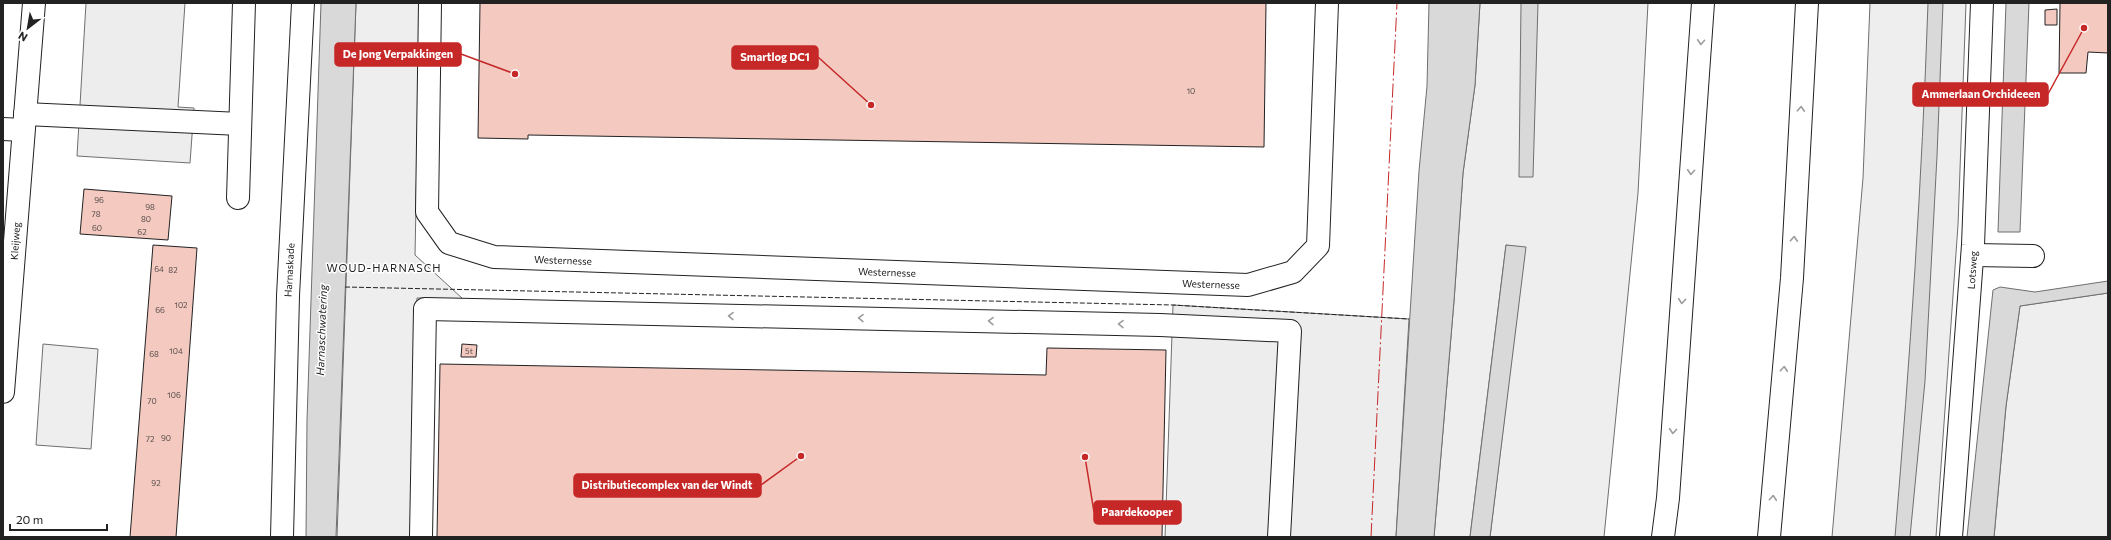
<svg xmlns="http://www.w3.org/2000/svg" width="2111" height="540" font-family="Commissioner,sans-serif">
	<rect width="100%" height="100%" fill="#fff"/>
	<g fill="#eee" stroke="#6f6f6f">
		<path d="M356,3H420L415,255L463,299L417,298L413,537H337Z"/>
		<path d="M1480,3H1648L1638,193L1604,537H1490L1525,248L1506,245L1470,537H1434L1454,301L1463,173L1475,85Z"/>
		<path d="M1870,3H1966L1958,225L1936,537H1832L1863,178Z"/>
		<path d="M2108,293V537H1994L2006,406L2020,306Z"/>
		<path d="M43,344L98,349L91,449L36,445Z"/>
	</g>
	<g fill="#ededed" stroke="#6f6f6f">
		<path d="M86,3H185L178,107L194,108L190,163L77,156Z"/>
		<path d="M1173,305L1409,319L1396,537H1165Z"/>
	</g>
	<g fill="#d9d9d9" stroke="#6f6f6f">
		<path d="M321,3H356L336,537H306L307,420Z"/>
		<path d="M1429,3H1480L1475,85L1463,173L1454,301L1434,537H1396L1419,171L1427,86Z"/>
		<path d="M1521,3H1538L1533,177H1519Z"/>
		<path d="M1928,3H1943L1937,156L1925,381L1910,537H1895C1910,359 1922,181 1928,3Z"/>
		<path d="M2006,3H2029L2020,232H1998Z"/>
		<path d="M1506,245L1526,247L1490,537H1470Z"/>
		<path d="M2108,281V293L2020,306L2006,406L1994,537H1967L1993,290L2000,287L2035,292Z"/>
	</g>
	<g fill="#f3c9c0" stroke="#222">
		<path d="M480,3H1266L1264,147L528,135V139L478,138Z"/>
		<path d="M2060,3H2108V53L2088,52L2086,73H2059Z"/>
		<path d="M2057,9V25H2045V10Z"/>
		<path d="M84,189L172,196L168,240L80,234Z"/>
		<path d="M153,245L197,248L176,537H130Z"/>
		<path d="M462,344L477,345L476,357H461Z"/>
		<path d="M1047,348L1166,350L1162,537H437L440,364L1046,375Z"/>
	</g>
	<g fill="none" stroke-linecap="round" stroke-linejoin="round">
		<defs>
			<g id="minor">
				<path d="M430,3L427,212L449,243L494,257L1248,285L1293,272L1318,246L1327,3"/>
				<path d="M25,114L240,124"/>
				<path d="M3,129L23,130"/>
				<path d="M238,198L244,3"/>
				<path d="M1973,255L2033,256"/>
				<path d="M3,392L34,3"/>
				<path d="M282,537L288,296L303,3"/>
				<path d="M421,537L425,309L1160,325L1290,331L1279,537"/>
				<path d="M1951,537L1973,245L1982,3"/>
			</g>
			<g id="highway">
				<path d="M1663,537L1668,498L1703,3"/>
				<path d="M1769,537L1792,278L1807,3"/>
			</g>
		</defs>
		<use href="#minor" stroke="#222" stroke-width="24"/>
		<use href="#highway" stroke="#222" stroke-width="24"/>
		<use href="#minor" stroke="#fff" stroke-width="22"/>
		<use href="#highway" stroke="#fff" stroke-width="22"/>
		<path stroke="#222" stroke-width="1" stroke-dasharray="5 2" stroke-linecap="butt" d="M345,287L1173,305L1409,319"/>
		<path stroke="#c62828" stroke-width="1" stroke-dasharray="14 3 2 3" stroke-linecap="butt" d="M1371,537L1397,3"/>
	</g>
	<defs><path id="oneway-chevron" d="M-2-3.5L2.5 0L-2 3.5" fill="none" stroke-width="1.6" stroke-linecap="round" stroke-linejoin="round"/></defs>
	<g stroke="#9c9c9c">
		<use href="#oneway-chevron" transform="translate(1701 42) rotate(94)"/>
		<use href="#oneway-chevron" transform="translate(1801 109) rotate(-87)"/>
		<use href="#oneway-chevron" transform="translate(1691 172) rotate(94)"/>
		<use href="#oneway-chevron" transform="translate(1794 239) rotate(-87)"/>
		<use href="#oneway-chevron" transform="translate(1682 301) rotate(94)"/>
		<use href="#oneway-chevron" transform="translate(731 316) rotate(-179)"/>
		<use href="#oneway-chevron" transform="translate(861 318) rotate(-179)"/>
		<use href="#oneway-chevron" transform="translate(991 321) rotate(-179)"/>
		<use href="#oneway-chevron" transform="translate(1121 324) rotate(-179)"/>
		<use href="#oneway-chevron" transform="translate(1784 369) rotate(-85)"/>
		<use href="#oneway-chevron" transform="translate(1673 431) rotate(94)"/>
		<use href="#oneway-chevron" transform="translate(1773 498) rotate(-85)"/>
	</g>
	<g text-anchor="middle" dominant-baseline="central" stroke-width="3" stroke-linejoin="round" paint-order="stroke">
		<g font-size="8" fill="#564c4a">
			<text x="1191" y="91">10</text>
			<text x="99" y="200">96</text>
			<text x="150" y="207">98</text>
			<text x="96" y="214">78</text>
			<text x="146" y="219">80</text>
			<text x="97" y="228">60</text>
			<text x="142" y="232">62</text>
			<text x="159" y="269">64</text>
			<text x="173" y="270">82</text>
			<text x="181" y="305">102</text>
			<text x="160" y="310">66</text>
			<text x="176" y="351">104</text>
			<text x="469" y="351">5t</text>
			<text x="154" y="354">68</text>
			<text x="174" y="395">106</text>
			<text x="152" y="401">70</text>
			<text x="166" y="438">90</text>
			<text x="150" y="439">72</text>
			<text x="156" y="483">92</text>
		</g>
		<g font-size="10" fill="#222" stroke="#fff">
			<text transform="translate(15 241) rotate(-86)">Kleijweg</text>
			<text transform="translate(563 260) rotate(2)">Westernesse</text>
			<text transform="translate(289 270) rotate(-87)">Harnaskade</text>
			<text transform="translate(1972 270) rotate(-86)">Lotsweg</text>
			<text transform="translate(887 272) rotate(2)">Westernesse</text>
			<text transform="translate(1211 284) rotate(2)">Westernesse</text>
		</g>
		<g font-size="11" letter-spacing="1" fill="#222" stroke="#fff">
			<text x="384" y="267">WOUD-HARNASCH</text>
		</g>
		<g font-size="11" font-style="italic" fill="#222" stroke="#fff">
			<text transform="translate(321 330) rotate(-88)">Harnaschwatering</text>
		</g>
	</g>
	<path fill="none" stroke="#c62828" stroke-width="1.5" d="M515 74L461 54M871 105L818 57M2084 28L2048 94M801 456L761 485M1085 457L1094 512"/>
	<g fill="#c62828" stroke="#fff" stroke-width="1.5">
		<circle cx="515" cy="74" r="4"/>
		<circle cx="871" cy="105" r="4"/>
		<circle cx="2084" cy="28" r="4"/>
		<circle cx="801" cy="456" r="4"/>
		<circle cx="1085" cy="457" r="4"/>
	</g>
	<g fill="#c62828" stroke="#c62828" stroke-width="1.5">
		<rect x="335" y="43" width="126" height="23" rx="4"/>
		<rect x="732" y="46" width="86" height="23" rx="4"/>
		<rect x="1913" y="83" width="135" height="23" rx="4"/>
		<rect x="574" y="474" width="187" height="23" rx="4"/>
		<rect x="1094" y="501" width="87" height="23" rx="4"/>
	</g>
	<g font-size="11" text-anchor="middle" font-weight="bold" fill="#fff">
		<text x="398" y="58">De Jong Verpakkingen</text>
		<text x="775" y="61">Smartlog DC1</text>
		<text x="1981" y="98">Ammerlaan Orchideeen</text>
		<text x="667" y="489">Distributiecomplex van der Windt</text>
		<text x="1137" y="516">Paardekooper</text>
	</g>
	<rect width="2111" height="540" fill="none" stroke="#222222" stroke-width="8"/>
	<g transform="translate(28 28) rotate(211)" stroke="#ffffff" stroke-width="3" paint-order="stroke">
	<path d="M0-3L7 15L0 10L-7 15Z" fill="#222222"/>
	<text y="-6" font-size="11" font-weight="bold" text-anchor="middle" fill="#222222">N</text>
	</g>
	<path d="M10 524v6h97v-6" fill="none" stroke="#222222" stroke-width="2"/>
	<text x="16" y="524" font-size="12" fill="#222222" stroke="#ffffff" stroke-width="3" paint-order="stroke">20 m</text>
</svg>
